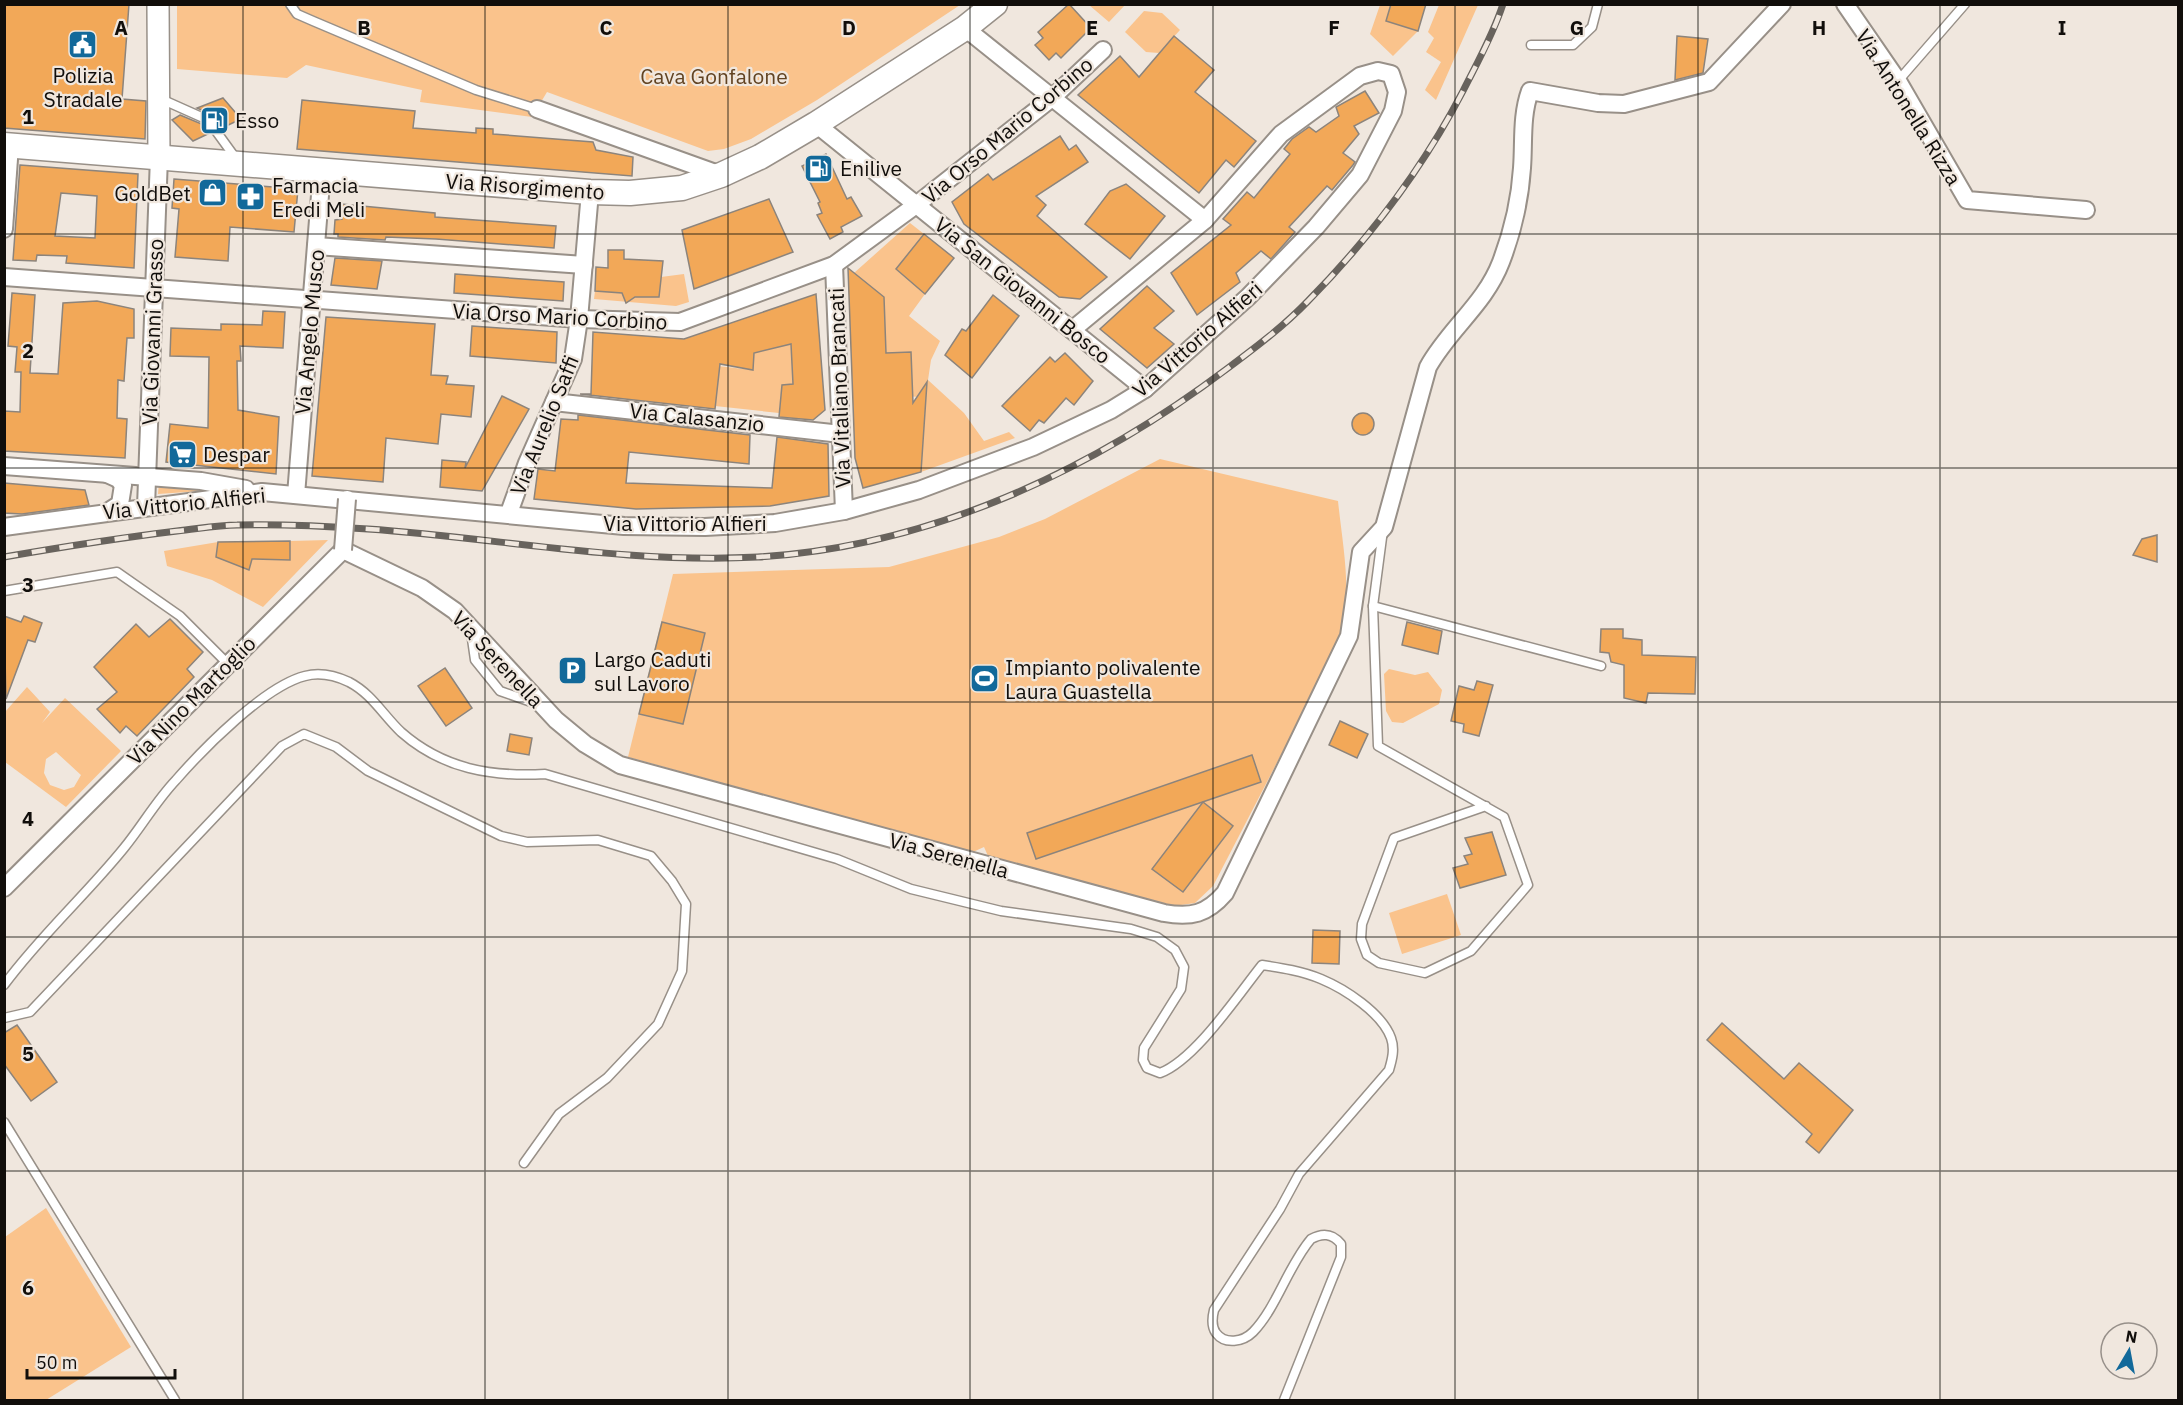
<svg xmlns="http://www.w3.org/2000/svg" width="2183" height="1405" font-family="'IBM Plex Sans',sans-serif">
	<rect width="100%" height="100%" fill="#f0e7de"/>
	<g fill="#fac38c" fill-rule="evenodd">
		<path d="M177,5H960L817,100L751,139L724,149L708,151L547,92L532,117L420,102L422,90L306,65L287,78L177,69Z"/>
		<path d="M1089,5H1125L1109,22Z"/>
		<path d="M1380,5H1391L1387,21L1418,31L1393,56L1370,34Z"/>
		<path d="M1439,5H1478L1436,100L1425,90L1441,62L1426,52L1434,38L1428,32Z"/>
		<path d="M1144,11L1162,13L1180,30L1159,53L1146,52L1125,32Z"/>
		<path d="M910,223L924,234L896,269L925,294L909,316L940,341L931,360L928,380L964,413L984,441L1009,432L1015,438L921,472L926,397L890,396L888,381H912L911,352L886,353L884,297L854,273Z"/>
		<path d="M684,274L689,302L676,306L594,299L595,291L622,293L624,298L629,301L635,297H659L661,277Z"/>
		<path d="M791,341L793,384L782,385L779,413L715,406L682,362L753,370L754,353Z"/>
		<path d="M1160,459L1338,501C1343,549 1354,599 1338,645L1213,886L1195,903L1174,906L988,856L984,847L973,852L628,757L673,574L889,567L999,537L1045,519Z"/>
		<path d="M159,483L201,491L158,494Z"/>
		<path d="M328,540L263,607L212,580L167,566L164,551L218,542L216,557L249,569L252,559L289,560L290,541Z"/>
		<path d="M1389,669L1415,675L1428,672L1442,690L1439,704L1403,723L1392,722L1386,711L1384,674Z"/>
		<path d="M27,687L50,712L42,723L65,698L121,751L66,807L5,762V712ZM56,752L81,775L74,787L64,790L50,785L44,773L46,759Z"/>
		<path d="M1447,894L1461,935L1402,954L1389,913Z"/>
		<path d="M46,1208L131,1347L46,1400H5V1237Z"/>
	</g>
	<g fill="#f2a858" stroke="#8c847c" stroke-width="1.5" fill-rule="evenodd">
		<path d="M4,4H129L122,99L146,101L145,139L4,128Z"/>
		<path d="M1069,4L1091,28L1061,58L1056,53L1049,60L1035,45L1043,38L1038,32Z"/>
		<path d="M1391,4H1426L1418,31L1386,21Z"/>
		<path d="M1174,36L1214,70L1195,92L1256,141L1234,167L1226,160L1199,193L1078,95L1120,56L1139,77Z"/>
		<path d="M1677,36L1708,39L1703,73L1675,80Z"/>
		<path d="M1365,91L1379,113L1354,126L1359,134L1343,153L1355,162L1353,165L1332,190L1327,186L1289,227L1295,232L1271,259L1261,251L1236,273L1240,282L1197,315L1171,273L1231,225L1223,219L1247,192L1254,198L1290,154L1284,149L1292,139L1309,127L1316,132L1339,116L1336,107Z"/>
		<path d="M223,98L241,119L222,128L211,114L197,108Z"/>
		<path d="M302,100L415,111L413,128L476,133V128L493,129V134L593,142L596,150L633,157L632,176L297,149Z"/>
		<path d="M180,115L204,125L210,133L193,141L172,120Z"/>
		<path d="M1060,136L1069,150L1076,145L1088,162L1036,196L1046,205L1037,216L1107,277L1080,299L1059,297L964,224L952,202L988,174L993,180Z"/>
		<path d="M826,154L847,199L851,197L862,216L841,227L843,232L830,239L817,215L822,213L818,203L820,202L802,166Z"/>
		<path d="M20,165L138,174L134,268L66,263L67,256L37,255L36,261L13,260ZM61,193L97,196L95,238L55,236Z"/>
		<path d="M174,179L298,189L294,232L230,227L228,261L175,257L179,209L172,208Z"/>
		<path d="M1126,184L1165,216L1130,259L1085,224L1110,191Z"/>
		<path d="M769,199L793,252L694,289L682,230Z"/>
		<path d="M341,204L435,213V217L556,226L554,248L436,239L386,237L385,240L338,237V234H334L335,220L342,219Z"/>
		<path d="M924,234L954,258L925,294L896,269Z"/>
		<path d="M608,250H624V259L663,261L659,297H635L626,303L622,293L595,291L596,267L608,268Z"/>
		<path d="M335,258L382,261L377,289L331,285Z"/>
		<path d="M848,268L884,297L886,353L911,352L913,403L927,382L921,472L863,488L855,458Z"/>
		<path d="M455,274L564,282L563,301L454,293Z"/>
		<path d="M1147,286L1174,311L1154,328L1174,344L1147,368L1100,329Z"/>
		<path d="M12,293L35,295L30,373L58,374L63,303L97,301L134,309V338H127L124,381L118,380L117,418L127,419L125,458L4,451V411L20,412L21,372H15L17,347L8,346Z"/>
		<path d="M816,294L825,410L813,420L779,417L782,385L793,384L791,344L754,353L753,370L720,364L715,409L580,394H591L593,332L684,339Z"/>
		<path d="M993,295L1019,316L972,378L945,355L962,329L966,331Z"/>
		<path d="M263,311L285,312L283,348L240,346L241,361H237L238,410L279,417L276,474L166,462L170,424L208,428L209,357L170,356L171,328L221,330V324L262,325Z"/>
		<path d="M326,317L435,324L431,375L448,376L446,384L474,386L471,417L441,414L438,444L386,438L383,482L312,476Z"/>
		<path d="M472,326L557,332L556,363L470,356Z"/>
		<path d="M1065,353L1093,381L1074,405L1066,398L1044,423L1039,420L1030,431L1002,406L1050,357L1055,362Z"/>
		<path d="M502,396L529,409L482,491L440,487L442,460L466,462L465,468Z"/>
		<circle cx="1363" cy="424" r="11"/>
		<path d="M578,415L750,435L749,464L629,452L626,483L772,488L777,437L828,444L829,496L770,506L636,509L534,499L538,469L555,471L561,419L578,420Z"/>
		<path d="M4,483L85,490L89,505L22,514L4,513Z"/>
		<path d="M2157,535V562L2133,555L2142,539Z"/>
		<path d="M290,541V560L252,559L249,570L216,557L218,542Z"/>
		<path d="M4,616L21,622L24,616L42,623L35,642L28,640L6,699Z"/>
		<path d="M170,619L203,652L187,669L194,677L137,736L126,726L120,733L97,709L117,692L94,667L136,624L149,637Z"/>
		<path d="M662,622L705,633L683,724L639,714Z"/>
		<path d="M1407,622L1442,631L1438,654L1402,645Z"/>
		<path d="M1601,629H1623V638L1642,640V655L1696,657L1695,694L1648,693L1646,703L1624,698V665L1611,662L1609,653L1600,652Z"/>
		<path d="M445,668L472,708L446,726L418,686Z"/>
		<path d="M1477,681L1493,685L1479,736L1463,732L1464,724L1451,721L1459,686L1474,690Z"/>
		<path d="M1340,721L1368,734L1357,758L1329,745Z"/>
		<path d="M510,734L532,738L529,755L507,751Z"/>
		<path d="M1252,755L1261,782L1036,859L1027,833Z"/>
		<path d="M1203,802L1233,826L1183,892L1152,869Z"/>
		<path d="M1492,832L1506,875L1460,888L1453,868L1468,864L1464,856L1472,854L1465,838Z"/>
		<path d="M1313,930L1340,931L1339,964L1312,963Z"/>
		<path d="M1722,1023L1784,1079L1799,1063L1853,1110L1819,1153L1806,1142L1812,1134L1707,1040Z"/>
		<path d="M17,1025L57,1082L31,1101L4,1064V1033Z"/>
	</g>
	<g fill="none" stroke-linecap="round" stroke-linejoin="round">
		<defs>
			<g id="service">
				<path d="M290,4L297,14L313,21L476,90L537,109"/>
				<path d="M1531,45H1573L1592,27L1598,4"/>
				<path d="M1898,81L1965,4"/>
				<path d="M161,99L208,120L237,160"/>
				<path d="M1383,530L1373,606L1378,746L1504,817L1528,885L1471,951L1425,973L1379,963L1367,955L1361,939L1362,924L1394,838L1486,806"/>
				<path d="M4,591L117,572L180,616L227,663"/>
				<path d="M1373,606L1601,666"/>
				<path d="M471,632L475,660L500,691L537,704"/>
				<path d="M4,985C40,936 86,895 124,848C142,826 156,801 176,780C204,748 265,686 305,676C320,672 336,676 349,682C372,694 383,715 401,732C443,769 491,777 545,774L837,859L911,889L1001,911L1131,929L1157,937L1175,950L1184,967L1181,989L1144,1048L1143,1060L1147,1068L1160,1073C1195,1060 1238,995 1262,965C1282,968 1302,971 1321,979C1345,989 1382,1013 1391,1038C1395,1049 1392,1060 1389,1070L1299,1174L1280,1209L1214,1310C1212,1318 1211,1326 1216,1333C1225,1345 1243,1342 1253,1332C1277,1307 1288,1266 1311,1239C1322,1233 1332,1233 1341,1244V1257L1284,1400"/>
				<path d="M4,1018L30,1012L282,746L304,734L336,747L368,771L501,836L527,842L598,840L651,856L672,881L686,904L682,971L658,1024L607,1078L559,1114L524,1163"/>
				<path d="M4,1122L175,1400"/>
			</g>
			<g id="minor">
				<path d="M1845,4L1898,81L1967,200L2086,210"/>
				<path d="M965,28L1205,220"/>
				<path d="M537,109L721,175"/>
				<path d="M816,124L1145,389"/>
				<path d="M4,229L10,145"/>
				<path d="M316,246L584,265"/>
				<path d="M834,265L844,511"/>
				<path d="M4,277L579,319L680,322L834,265L916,205L1052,98L1103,50"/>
				<path d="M554,402L841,434"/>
				<path d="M4,466L201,481L246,489"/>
				<path d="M107,474L118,479L123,485L120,504L109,511"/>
				<path d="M296,495L322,170"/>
				<path d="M146,507L159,157"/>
				<path d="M509,513L527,463L573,359L579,319L590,192"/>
				<path d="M4,527L262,492L624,526L705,527L775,523L844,511L919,490L1033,447L1111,410L1145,389L1248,297L1316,227L1360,175L1393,111L1397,92L1391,74L1378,71L1360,76L1281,134L1205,220L1072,330"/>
				<path d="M4,888L343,550L422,588L455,611L556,720L585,744L620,765L1164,913C1191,918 1207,914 1225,893L1349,636L1361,552L1384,527L1428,367C1449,329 1485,304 1501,262C1512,233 1520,200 1522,168C1524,142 1521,116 1530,91L1598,103L1624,104L1709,82L1782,4"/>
			</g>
			<path id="tertiary" d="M158,4L159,157"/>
			<path id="secondary" d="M4,145L590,192L630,193L682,188L721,175L760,157L816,124L965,28L995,4"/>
		</defs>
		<use href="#service" stroke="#989088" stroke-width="11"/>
		<use href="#minor" stroke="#989088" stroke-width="20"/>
		<use href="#tertiary" stroke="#989088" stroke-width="24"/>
		<use href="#secondary" stroke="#989088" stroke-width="27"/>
		<use href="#service" stroke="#fff" stroke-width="8"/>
		<use href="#minor" stroke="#fff" stroke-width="16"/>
		<use href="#tertiary" stroke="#fff" stroke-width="21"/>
		<use href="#secondary" stroke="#fff" stroke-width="24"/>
		<defs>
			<path id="rail" d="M4,557C62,547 119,538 177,531C197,529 217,525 237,525C280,524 325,526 368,529C498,538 627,564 758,557C929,547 1093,470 1228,368C1256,347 1284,326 1308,301C1369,239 1423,168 1463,91C1477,63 1493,35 1503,4"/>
		</defs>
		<use href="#rail" stroke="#68635d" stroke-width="7"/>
		<use href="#rail" stroke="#f0e7de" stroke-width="4.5" stroke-dasharray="14" stroke-linecap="butt"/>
		<defs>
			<path id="minor-bridge" d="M343,550L347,499"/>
		</defs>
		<use href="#minor-bridge" stroke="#989088" stroke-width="20" stroke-linecap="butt"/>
		<use href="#minor-bridge" stroke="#fff" stroke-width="16"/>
	</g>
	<path fill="none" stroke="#110e0b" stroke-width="1.5" stroke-opacity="0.55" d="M243,4V1400M485,4V1400M728,4V1400M970,4V1400M1213,4V1400M1455,4V1400M1698,4V1400M1940,4V1400M4,234H2178M4,468H2178M4,702H2178M4,937H2178M4,1171H2178"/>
	<defs>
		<symbol id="civic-square" viewBox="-11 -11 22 22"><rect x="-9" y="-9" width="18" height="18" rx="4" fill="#12699a" stroke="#f0e7de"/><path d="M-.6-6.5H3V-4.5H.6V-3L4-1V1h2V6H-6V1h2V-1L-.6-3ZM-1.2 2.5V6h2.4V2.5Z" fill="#fff"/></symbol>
		<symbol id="fuel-square" viewBox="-11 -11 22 22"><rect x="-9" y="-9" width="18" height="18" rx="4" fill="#12699a" stroke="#f0e7de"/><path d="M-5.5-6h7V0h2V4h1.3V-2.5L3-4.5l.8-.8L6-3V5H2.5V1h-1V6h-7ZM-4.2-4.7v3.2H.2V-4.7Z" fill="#fff"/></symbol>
		<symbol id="shop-square" viewBox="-11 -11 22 22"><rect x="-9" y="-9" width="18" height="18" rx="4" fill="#12699a" stroke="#f0e7de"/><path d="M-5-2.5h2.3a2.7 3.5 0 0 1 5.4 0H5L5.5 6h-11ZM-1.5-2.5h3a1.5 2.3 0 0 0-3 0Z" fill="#fff"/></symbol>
		<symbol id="pharmacy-square" viewBox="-11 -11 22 22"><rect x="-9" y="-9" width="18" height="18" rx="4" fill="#12699a" stroke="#f0e7de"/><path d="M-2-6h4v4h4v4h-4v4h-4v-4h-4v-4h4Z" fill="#fff"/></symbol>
		<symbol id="supermarket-square" viewBox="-11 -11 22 22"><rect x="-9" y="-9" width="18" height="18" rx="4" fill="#12699a" stroke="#f0e7de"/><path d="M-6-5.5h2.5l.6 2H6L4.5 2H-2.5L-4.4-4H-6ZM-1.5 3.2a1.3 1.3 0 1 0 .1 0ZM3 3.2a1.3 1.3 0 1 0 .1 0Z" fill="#fff"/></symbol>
		<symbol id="parking-square" viewBox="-11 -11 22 22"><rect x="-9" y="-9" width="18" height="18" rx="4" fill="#12699a" stroke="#f0e7de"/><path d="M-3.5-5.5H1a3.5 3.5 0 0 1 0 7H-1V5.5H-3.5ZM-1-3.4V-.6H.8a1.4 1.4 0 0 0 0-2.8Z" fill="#fff"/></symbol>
		<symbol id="stadium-square" viewBox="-11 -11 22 22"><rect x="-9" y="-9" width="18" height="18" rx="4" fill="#12699a" stroke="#f0e7de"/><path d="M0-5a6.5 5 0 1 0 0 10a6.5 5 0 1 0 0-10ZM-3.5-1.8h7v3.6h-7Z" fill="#fff"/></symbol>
	</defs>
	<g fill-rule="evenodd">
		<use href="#civic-square" x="66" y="28" width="33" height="33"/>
		<use href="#fuel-square" x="198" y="104" width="33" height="33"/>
		<use href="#fuel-square" x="802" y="152" width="33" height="33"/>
		<use href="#shop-square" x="196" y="176" width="33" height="33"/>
		<use href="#pharmacy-square" x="234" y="180" width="33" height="33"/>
		<use href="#supermarket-square" x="166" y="438" width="33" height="33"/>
		<use href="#parking-square" x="556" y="654" width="33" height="33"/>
		<use href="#stadium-square" x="968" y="662" width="33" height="33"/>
	</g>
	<g text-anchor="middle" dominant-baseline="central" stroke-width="4.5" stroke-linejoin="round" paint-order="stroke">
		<g font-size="21" fill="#110e0b" stroke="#f0e7de" text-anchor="start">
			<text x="83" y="75" text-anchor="middle">Polizia<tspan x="83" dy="24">Stradale</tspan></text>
			<text x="235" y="120">Esso</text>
			<text x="840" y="168">Enilive</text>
			<text x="272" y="185">Farmacia<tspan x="272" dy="24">Eredi Meli</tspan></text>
			<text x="191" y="193" text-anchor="end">GoldBet</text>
			<text x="203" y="454">Despar</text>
			<text x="594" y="659">Largo Caduti<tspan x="594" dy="24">sul Lavoro</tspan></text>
			<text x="1005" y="667">Impianto polivalente<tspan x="1005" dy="24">Laura Guastella</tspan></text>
		</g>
		<g font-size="21" fill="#624322" stroke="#f0e7de">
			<text x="714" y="76">Cava Gonfalone</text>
		</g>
		<g font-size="21" fill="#110e0b" stroke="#f0e7de">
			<text transform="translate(1909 107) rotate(58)">Via Antonella Rizza</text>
			<text transform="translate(1007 130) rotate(-40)">Via Orso Mario Corbino</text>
			<text transform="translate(525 186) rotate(4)">Via Risorgimento</text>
			<text transform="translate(1023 290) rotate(39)">Via San Giovanni Bosco</text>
			<text transform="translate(560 316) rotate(3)">Via Orso Mario Corbino</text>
			<text transform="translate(152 332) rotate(-88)">Via Giovanni Grasso</text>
			<text transform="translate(309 332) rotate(-85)">Via Angelo Musco</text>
			<text transform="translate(1197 339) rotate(-41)">Via Vittorio Alfieri</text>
			<text transform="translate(839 388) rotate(-92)">Via Vitaliano Brancati</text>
			<text transform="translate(697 417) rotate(6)">Via Calasanzio</text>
			<text transform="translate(544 425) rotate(-68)">Via Aurelio Saffi</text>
			<text transform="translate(184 503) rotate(-6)">Via Vittorio Alfieri</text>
			<text x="685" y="523">Via Vittorio Alfieri</text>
			<text transform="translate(498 659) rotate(47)">Via Serenella</text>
			<text transform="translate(191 700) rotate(-45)">Via Nino Martoglio</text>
			<text transform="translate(949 855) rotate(15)">Via Serenella</text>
		</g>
	</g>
	<g font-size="20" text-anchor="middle" font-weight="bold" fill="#110e0b" stroke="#f0e7de" stroke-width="4.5" stroke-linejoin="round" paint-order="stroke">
		<text x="121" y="35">A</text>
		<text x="364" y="35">B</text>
		<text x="606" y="35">C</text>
		<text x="849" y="35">D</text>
		<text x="1092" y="35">E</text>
		<text x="1334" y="35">F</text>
		<text x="1577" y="35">G</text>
		<text x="1819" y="35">H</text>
		<text x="2062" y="35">I</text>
		<text x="28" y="124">1</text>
		<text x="28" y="358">2</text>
		<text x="28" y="592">3</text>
		<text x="28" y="826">4</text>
		<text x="28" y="1061">5</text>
		<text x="28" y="1295">6</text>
	</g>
	<rect width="2183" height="1405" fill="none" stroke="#110e0b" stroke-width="12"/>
	<g transform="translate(2129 1351) rotate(10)"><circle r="28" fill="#f0e7de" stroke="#97908a" stroke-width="1.5"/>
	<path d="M0-4.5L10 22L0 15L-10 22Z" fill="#12699a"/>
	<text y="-9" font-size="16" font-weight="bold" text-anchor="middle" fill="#110e0b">N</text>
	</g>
	<path d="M27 1369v9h148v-9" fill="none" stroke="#110e0b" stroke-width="3"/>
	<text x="36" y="1369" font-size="18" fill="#110e0b" stroke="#f0e7de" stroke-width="4.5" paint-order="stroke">50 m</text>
</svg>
